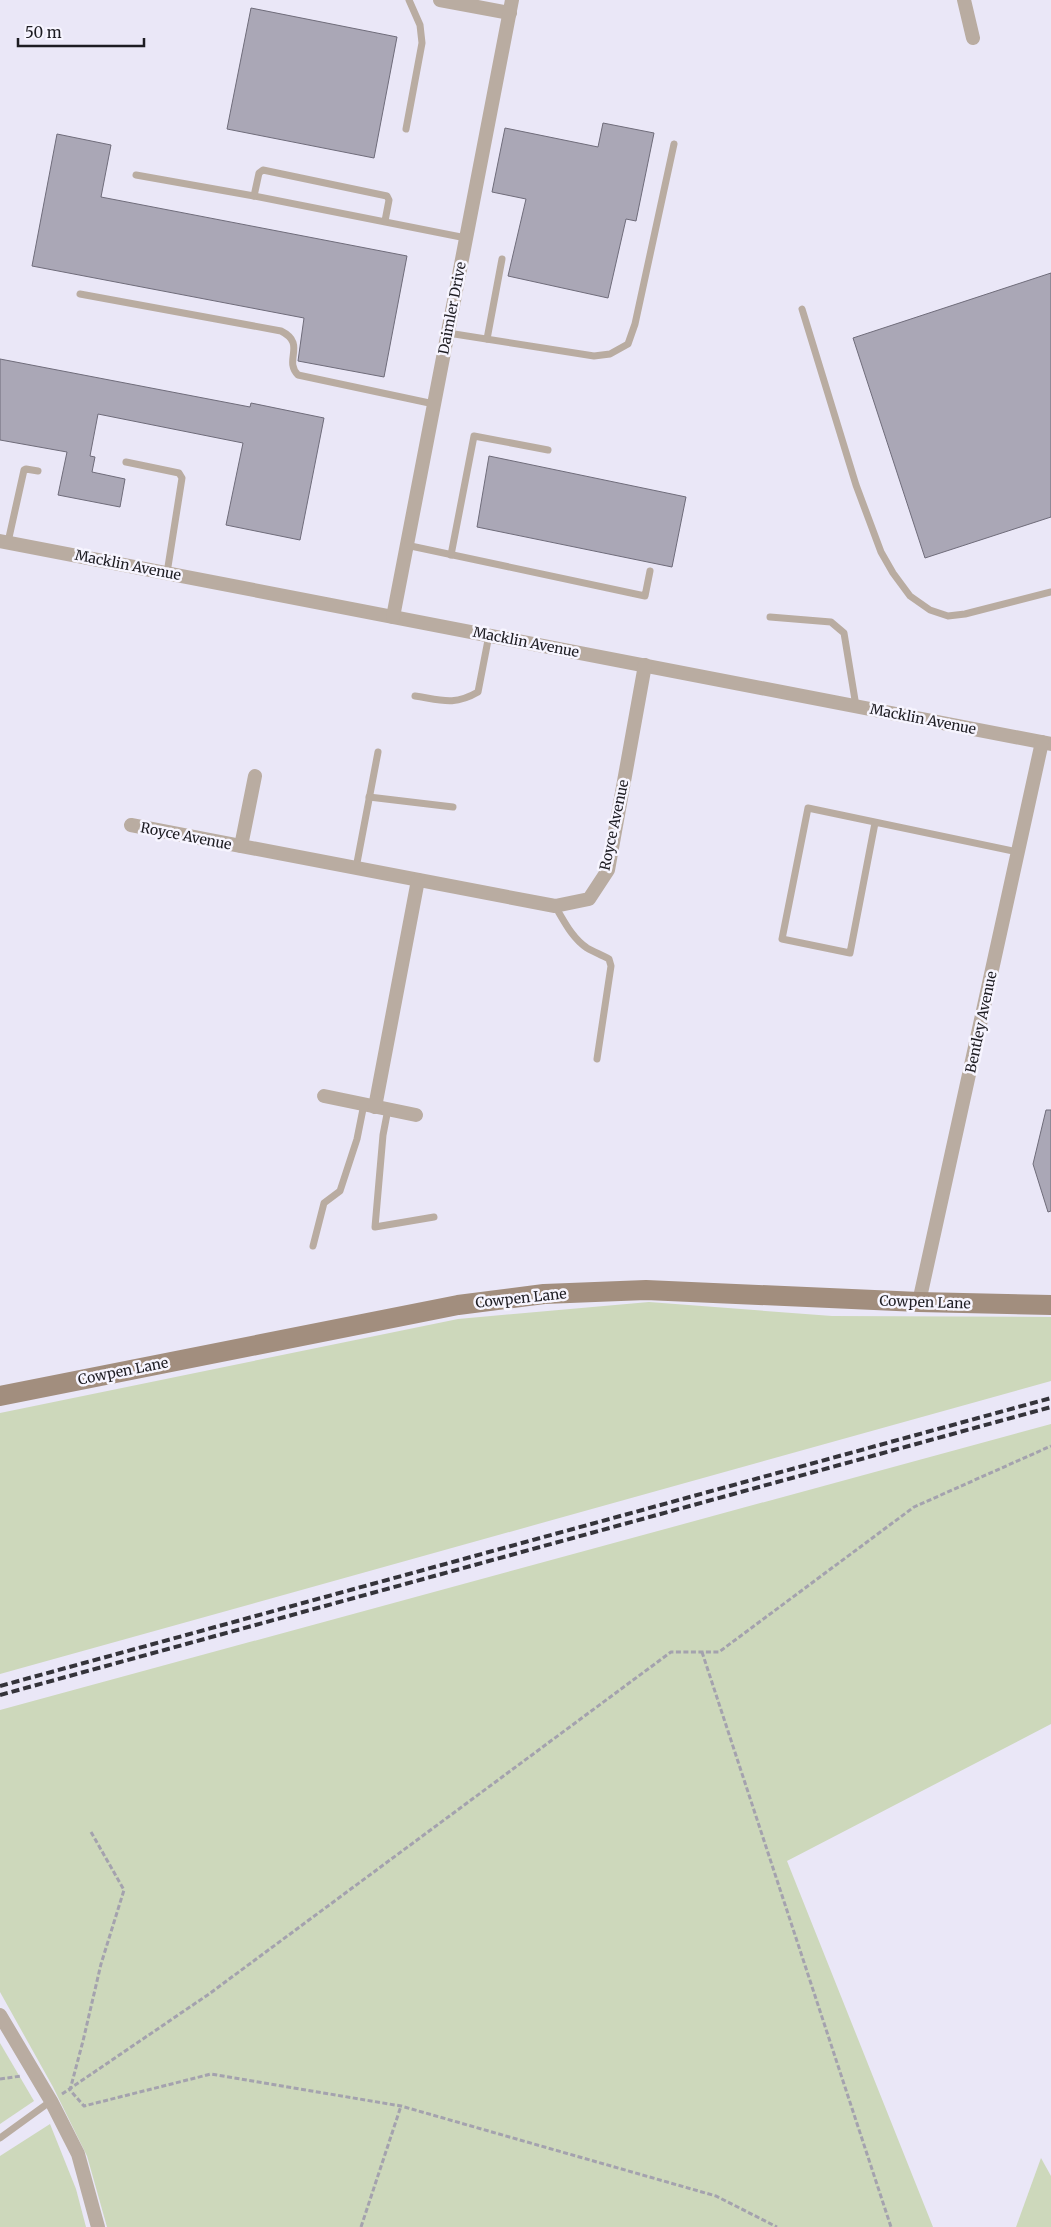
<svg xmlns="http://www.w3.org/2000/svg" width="1051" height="2227" font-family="Merriweather,serif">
	<rect width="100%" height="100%" fill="#eae7f7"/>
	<g fill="#cdd8bb">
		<path d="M649,1302L832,1316L1051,1317V1381L0,1674V1413L458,1319Z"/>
		<path d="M1051,1424V1724L787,1861L933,2227H107L87,2156L53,2087L0,1992V1710Z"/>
		<path d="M0,2043L34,2101L0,2124Z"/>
		<path d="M50,2124L76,2189L86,2227H0V2156Z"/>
		<path d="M1041,2158L1051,2176V2227H1016Z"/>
	</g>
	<g fill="#aaa7b6" stroke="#6f6c7a">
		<path d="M251,8L397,37L374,158L227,129Z"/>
		<path d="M603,123L654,133L636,221L626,219L608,298L508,276L526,199L492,192L505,128L598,147Z"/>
		<path d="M57,134L111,145L101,197L407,256L384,377L298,361L304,318L32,266Z"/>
		<path d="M1051,273V517L925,558L853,338Z"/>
		<path d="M0,359L250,407L251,403L324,418L300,540L226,525L243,443L98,414L90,456L95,457L92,472L125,479L120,507L58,495L67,452L0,440Z"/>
		<path d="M489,456L686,497L672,567L477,527Z"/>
		<path d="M1046,1110H1051V1211L1048,1212L1033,1164Z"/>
	</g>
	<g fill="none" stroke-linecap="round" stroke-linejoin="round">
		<g stroke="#a4a2ae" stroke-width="3" stroke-dasharray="5 2.5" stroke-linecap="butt">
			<path d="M702,1652L891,2227"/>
			<path d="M91,1832L124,1890L101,1964L83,2041L70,2090L84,2106L211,2074L401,2106L716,2196L777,2227"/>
			<path d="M0,2079L21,2076"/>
			<path d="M62,2094L209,1994L671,1652H719L914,1507L1051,1446"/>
			<path d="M361,2227L401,2106"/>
		</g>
		<g stroke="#b9aca1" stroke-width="7">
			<path d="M406,129L422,43L420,25L409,0"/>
			<path d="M136,175L254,196L466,238"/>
			<path d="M254,196L259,173L263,170L387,196L389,200L385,221"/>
			<path d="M80,294L281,331C307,344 283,360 298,375L434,404"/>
			<path d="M802,309L856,485L881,552L893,573L910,596L930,610L948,616L965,614L1051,592"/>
			<path d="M448,333L594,356L610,354L628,344L635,324L674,144"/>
			<path d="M487,339L502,259"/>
			<path d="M126,462L179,473L182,478L167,573"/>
			<path d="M8,542L24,470L26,469L38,471"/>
			<path d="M406,545L645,596L650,571"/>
			<path d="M451,555L474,436L548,450"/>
			<path d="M770,617L831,622L844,633L856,706"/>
			<path d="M415,696C441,700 454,706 478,692L489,635"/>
			<path d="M369,797L453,807"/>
			<path d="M875,823L850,953L782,939L808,808L1018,852"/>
			<path d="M356,868L378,752"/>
			<path d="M555,906C564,921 572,938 587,948C594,952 602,955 609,959L611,966L597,1059"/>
			<path d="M388,1109L383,1135L375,1227L434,1217"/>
			<path d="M313,1246L324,1203L340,1191L357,1139L364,1104"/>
			<path d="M0,2138L51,2101"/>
		</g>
		<g stroke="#b9aca1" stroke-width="14">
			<path d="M440,0L510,13"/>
			<path d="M964,0L973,38"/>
			<path d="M0,541L1051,744"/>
			<path d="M393,617L512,0"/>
			<path d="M131,825L555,906L589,899L608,870L645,665"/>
			<path d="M241,846L255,776"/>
			<path d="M324,1096L416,1115"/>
			<path d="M375,1107L418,880"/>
			<path d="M919,1302L1042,742"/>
			<path d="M0,2015L51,2101L78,2154L98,2227"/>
		</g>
		<path stroke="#a28e7e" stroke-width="20" d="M0,1396L458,1305L544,1294L646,1290L919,1302L1051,1305"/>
		<g stroke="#34333a" stroke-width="4" stroke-dasharray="8 4" stroke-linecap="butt">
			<path d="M0,1686L1051,1398"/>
			<path d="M0,1695L1051,1407"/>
		</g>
	</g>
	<g text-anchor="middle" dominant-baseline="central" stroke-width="5" stroke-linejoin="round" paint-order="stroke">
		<g font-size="14" fill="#1d1c22" stroke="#f7f5ff">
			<text transform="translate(452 308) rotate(-79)">Daimler Drive</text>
			<text transform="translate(128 565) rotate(11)">Macklin Avenue</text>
			<text transform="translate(526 642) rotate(11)">Macklin Avenue</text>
			<text transform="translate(923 719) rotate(11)">Macklin Avenue</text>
			<text transform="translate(614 825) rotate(-78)">Royce Avenue</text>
			<text transform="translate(186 836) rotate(11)">Royce Avenue</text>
			<text transform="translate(981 1022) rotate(-78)">Bentley Avenue</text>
			<text transform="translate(521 1298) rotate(-6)">Cowpen Lane</text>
			<text transform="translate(925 1302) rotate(2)">Cowpen Lane</text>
			<text transform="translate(123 1371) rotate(-11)">Cowpen Lane</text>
		</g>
	</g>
	<path d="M18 38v8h126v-8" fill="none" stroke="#1d1c22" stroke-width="2.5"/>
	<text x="25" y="38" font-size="15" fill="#1d1c22" stroke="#f7f5ff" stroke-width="4" paint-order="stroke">50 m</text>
</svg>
